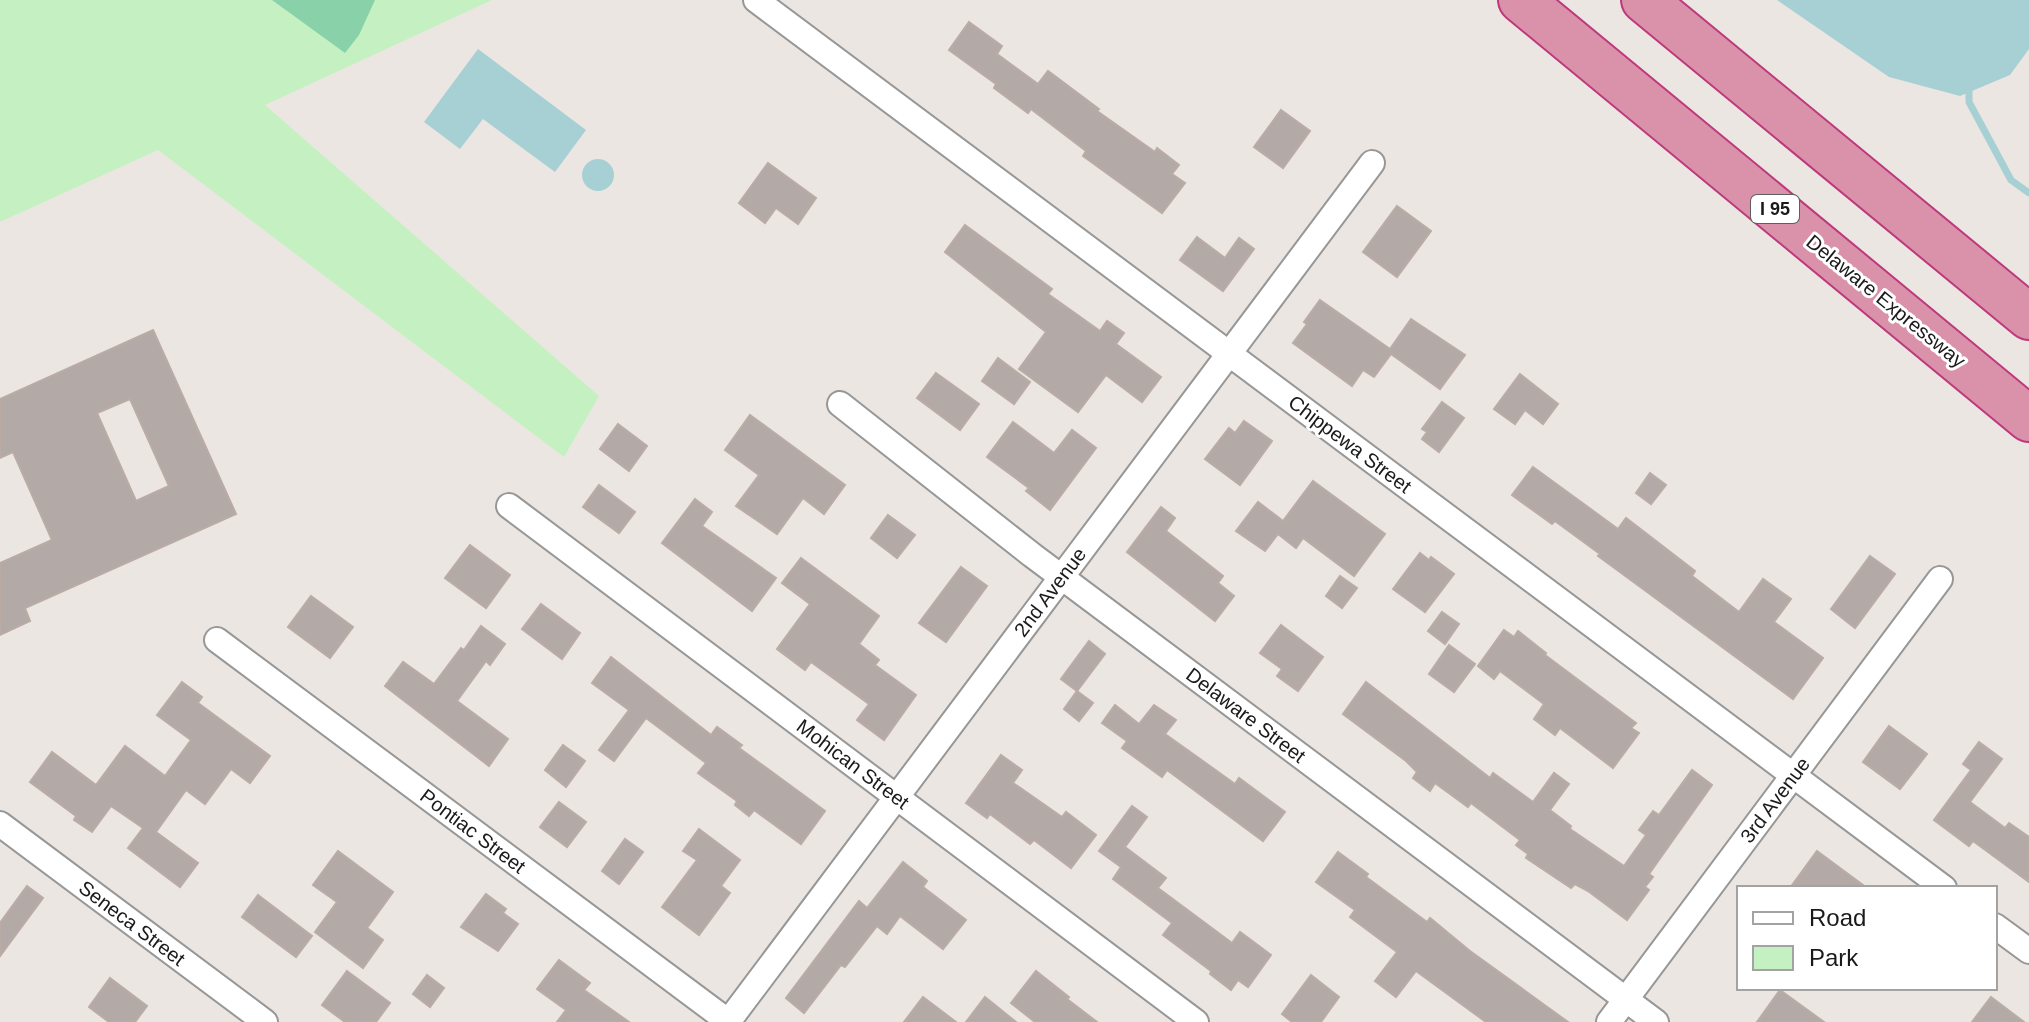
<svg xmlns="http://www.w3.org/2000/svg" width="2029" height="1022" font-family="Helvetica,sans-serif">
	<rect width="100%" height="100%" fill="#ebe6e1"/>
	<path fill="#c5f1c2" d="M0,0H492L265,105L599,396L564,457L158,150L0,222Z"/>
	<path fill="#88d1a9" d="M272,0H375L359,35L345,53Z"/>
	<g fill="#a6d0d4">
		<path d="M1777,0H2029V49L2010,75L1960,96L1889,77Z"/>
		<path d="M478,49L586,130L555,172L483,119L460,149L424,122Z"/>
		<circle cx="598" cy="175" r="16"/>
	</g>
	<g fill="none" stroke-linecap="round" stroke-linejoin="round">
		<path stroke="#a6d0d4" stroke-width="7" d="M1969,83V102L2011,180L2029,193"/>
	</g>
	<g fill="#b3aaa7" stroke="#baaba5" stroke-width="2" fill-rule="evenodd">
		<path d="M969,22L1002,46L997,54L1038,84L1048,71L1099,109L1097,111L1155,152L1157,148L1179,165L1172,174L1185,183L1162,213L1083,156L1086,151L1031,109L1028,113L994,88L996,84L949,50Z"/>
		<path d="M1281,110L1310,131L1283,168L1254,147Z"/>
		<path d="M768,163L816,198L798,224L776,208L765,223L739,203Z"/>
		<path d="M1397,206L1431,231L1397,277L1363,252Z"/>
		<path d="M965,225L1052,289L1048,294L1100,331L1107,321L1124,333L1116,344L1161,377L1142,402L1106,375L1078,412L1019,369L1046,332L945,252Z"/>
		<path d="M1197,237L1225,258L1239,238L1254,249L1223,291L1180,260Z"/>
		<path d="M1320,300L1390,349L1411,319L1465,355L1440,389L1391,354L1374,377L1363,370L1352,386L1293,343L1307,324L1304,322Z"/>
		<path d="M153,330L236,514L25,608L30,621L0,635V563L52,540L13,452L0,458V399ZM130,399L169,486L136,501L97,413Z"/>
		<path d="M998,358L1030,382L1014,404L982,381Z"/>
		<path d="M936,373L979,404L960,430L917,398Z"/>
		<path d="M1520,374L1558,404L1543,424L1525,410L1515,424L1494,409Z"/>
		<path d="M1442,402L1464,418L1439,452L1422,439L1427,432L1422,429Z"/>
		<path d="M750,415L845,485L824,514L803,498L777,534L736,506L759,475L725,450Z"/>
		<path d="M1244,421L1272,441L1240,485L1205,459L1229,428L1235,433Z"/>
		<path d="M1013,422L1054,453L1072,430L1096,448L1050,510L1026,491L1029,488L987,457Z"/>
		<path d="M618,424L647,446L629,471L600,449Z"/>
		<path d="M1533,467L1618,529L1626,518L1695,571L1692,576L1739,612L1763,579L1791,599L1774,622L1823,658L1793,699L1598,556L1600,554L1555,521L1552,524L1512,495Z"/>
		<path d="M1650,473L1666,485L1651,504L1636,493Z"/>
		<path d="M1313,481L1385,534L1354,576L1303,538L1296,548L1278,534L1265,551L1236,531L1258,502L1283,521Z"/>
		<path d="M599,485L635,512L619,533L583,507Z"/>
		<path d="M695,499L712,512L702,526L776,578L752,611L662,543Z"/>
		<path d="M1161,507L1175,518L1166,531L1223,576L1218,583L1234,596L1215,621L1127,552Z"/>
		<path d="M888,515L915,535L897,558L871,538Z"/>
		<path d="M470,545L510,575L486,608L445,578Z"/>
		<path d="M1420,553L1429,560L1431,557L1454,574L1425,612L1393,589Z"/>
		<path d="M1870,556L1895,574L1855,628L1831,609Z"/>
		<path d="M801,558L879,616L859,644L879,660L875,665L916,695L884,740L857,720L869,704L811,662L805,670L777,649L810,604L782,583Z"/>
		<path d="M961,567L987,586L946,642L919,623Z"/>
		<path d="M1340,576L1357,588L1342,608L1326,596Z"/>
		<path d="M311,596L353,627L330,658L288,627Z"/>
		<path d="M541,604L580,633L562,659L522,629Z"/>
		<path d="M1442,612L1459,624L1445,644L1428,631Z"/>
		<path d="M1281,625L1323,657L1298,691L1277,676L1282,669L1260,653Z"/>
		<path d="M481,626L505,644L490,665L486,661L457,701L508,739L489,766L385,686L403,662L434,684L461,648L464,650Z"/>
		<path d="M1504,630L1514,637L1518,631L1546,653L1545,655L1636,723L1631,728L1639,733L1613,768L1560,728L1555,735L1534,719L1544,704L1500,671L1494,679L1478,666Z"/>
		<path d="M1089,641L1105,654L1077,691L1061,679Z"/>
		<path d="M1449,645L1475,664L1454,692L1429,674Z"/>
		<path d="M611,657L711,735L717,727L742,745L739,748L825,811L801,844L754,810L749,816L735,805L737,801L698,773L706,763L646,718L614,761L599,750L629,710L592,683Z"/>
		<path d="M182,682L202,697L198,703L270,756L250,783L231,769L205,804L186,790L156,832L198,863L180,887L128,848L143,828L111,806L92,832L74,820L76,816L30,782L52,752L96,785L125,746L165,776L191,740L157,715Z"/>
		<path d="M1366,682L1490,778L1493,773L1533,802L1554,773L1569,784L1550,810L1571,826L1570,829L1624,866L1646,835L1639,830L1653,811L1659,815L1692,770L1712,785L1649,874L1653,877L1645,887L1649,890L1627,920L1588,891L1575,884L1571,888L1526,858L1528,854L1516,845L1520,840L1471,803L1468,807L1435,783L1430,791L1413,778L1417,772L1406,761L1343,714Z"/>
		<path d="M1077,691L1093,703L1079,721L1064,709Z"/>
		<path d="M1115,705L1139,724L1154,705L1176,720L1165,734L1235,784L1239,778L1285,812L1263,841L1167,770L1162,777L1122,748L1127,741L1102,723Z"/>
		<path d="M1889,726L1927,754L1900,789L1863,762Z"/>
		<path d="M1979,742L2002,759L1970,802L2005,828L2009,823L2029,837V882L1973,841L1969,846L1934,820L1971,770L1963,764Z"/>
		<path d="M563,745L585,761L566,787L545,770Z"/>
		<path d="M1001,755L1022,770L1013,783L1062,817L1066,812L1096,835L1071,868L1034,840L1030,844L990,814L987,818L966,803Z"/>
		<path d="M559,802L586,822L567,847L540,827Z"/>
		<path d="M1132,806L1147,817L1125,847L1166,878L1158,888L1232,943L1240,932L1271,955L1248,987L1238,980L1231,990L1210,974L1211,971L1163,935L1172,923L1113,879L1121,867L1099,851Z"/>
		<path d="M699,829L740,860L721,886L730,893L699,935L662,907L697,860L683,851Z"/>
		<path d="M625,839L643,852L619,884L602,871Z"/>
		<path d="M338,851L393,892L367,928L383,940L363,968L315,932L337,902L313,885Z"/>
		<path d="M1817,851L1867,888H1790Z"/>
		<path d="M1338,852L1368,874L1366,877L1427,922L1430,918L1470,951L1568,1022H1486L1416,971L1396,997L1375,981L1397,952L1350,917L1355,910L1316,882Z"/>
		<path d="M903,862L927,881L923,887L966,920L943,949L900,916L887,934L877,926L845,967L841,965L804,1013L786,998L859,901L867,908Z"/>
		<path d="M27,886L43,898L0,956V923Z"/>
		<path d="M486,894L506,909L503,913L518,924L498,951L461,927Z"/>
		<path d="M258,895L312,936L296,957L242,917Z"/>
		<path d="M559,960L590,983L584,990L629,1022H557L566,1010L537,989Z"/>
		<path d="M347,971L390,1003L376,1022H345L322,1005Z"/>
		<path d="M1036,971L1069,997L1067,999L1097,1022H1035L1011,1003Z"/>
		<path d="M427,975L444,988L430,1007L413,994Z"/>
		<path d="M1311,975L1339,997L1321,1022H1292L1282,1014Z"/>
		<path d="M110,978L147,1006L135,1022H109L89,1007Z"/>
		<path d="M1780,990L1824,1022H1757Z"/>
		<path d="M923,997L956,1022H904Z"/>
		<path d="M985,997L1016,1022H966Z"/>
		<path d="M1991,997L2024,1022H1972Z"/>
	</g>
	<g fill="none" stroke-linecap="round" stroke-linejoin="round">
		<defs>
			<g id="minor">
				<path d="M756,0L1944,888"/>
				<path d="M840,404L1032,555L1656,1022"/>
				<path d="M509,506L1196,1022"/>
				<path d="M217,640L729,1022"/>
				<path d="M0,824L265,1022"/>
				<path d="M1995,926L2029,951"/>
				<path d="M728,1022L1372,163"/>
				<path d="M1609,1022L1940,579"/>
			</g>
			<g id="motorway">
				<path d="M1521,0L2029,419"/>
				<path d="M1644,0L2029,317"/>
			</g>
		</defs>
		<use href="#minor" stroke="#979797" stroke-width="28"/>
		<use href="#motorway" stroke="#be397c" stroke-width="48"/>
		<use href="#minor" stroke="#fff" stroke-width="24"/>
		<use href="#motorway" stroke="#da91aa" stroke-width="44"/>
	</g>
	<g text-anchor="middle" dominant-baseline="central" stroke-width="6" stroke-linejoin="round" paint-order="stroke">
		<rect fill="#fff" stroke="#5f5f5f" stroke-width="2" x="1751" y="195" width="48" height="28" rx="6"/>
		<g font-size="18" font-weight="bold" fill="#1a1a1a">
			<text x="1775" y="209">I 95</text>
		</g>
		<g font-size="20" fill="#1a1a1a" stroke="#fff">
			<text transform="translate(1886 301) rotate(39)">Delaware Expressway</text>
			<text transform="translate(1350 444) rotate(37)">Chippewa Street</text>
			<text transform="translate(1050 592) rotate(-53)">2nd Avenue</text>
			<text transform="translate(1246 715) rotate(37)">Delaware Street</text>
			<text transform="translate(853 764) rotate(37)">Mohican Street</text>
			<text transform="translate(1775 800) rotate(-53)">3rd Avenue</text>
			<text transform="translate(473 831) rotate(37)">Pontiac Street</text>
			<text transform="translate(132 923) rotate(37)">Seneca Street</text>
		</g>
	</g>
	<rect x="1737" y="886" width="260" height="104" fill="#ffffff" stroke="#a3a3a3" stroke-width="2"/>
	<rect x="1753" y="912" width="40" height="12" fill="#ffffff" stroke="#a3a3a3" stroke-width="2"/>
	<text x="1809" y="926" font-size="24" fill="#1a1a1a">Road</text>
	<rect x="1753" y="946" width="40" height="24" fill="#c5f1c2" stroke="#a3a3a3" stroke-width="2"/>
	<text x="1809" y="966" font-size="24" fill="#1a1a1a">Park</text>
</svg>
